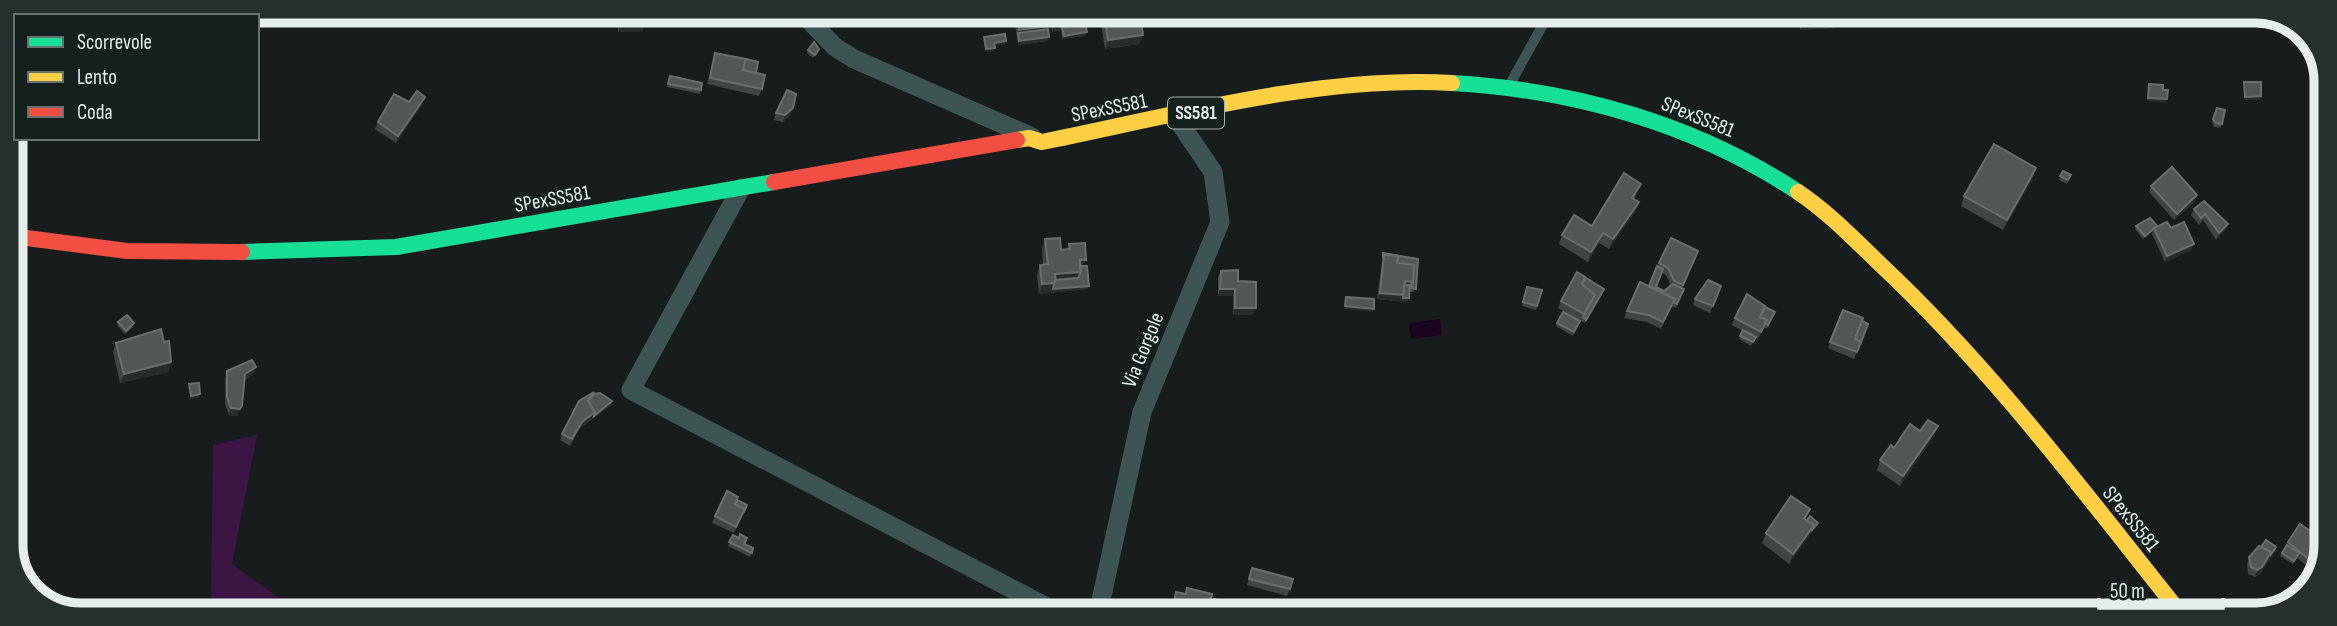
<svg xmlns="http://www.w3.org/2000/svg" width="2337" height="626" font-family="'Sofia Sans Condensed',sans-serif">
	<rect width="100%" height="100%" fill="#161d1c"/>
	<path fill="#3b1642" d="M257,435L232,564L300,613H173L177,603L211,602L213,445Z"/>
	<path fill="#1c0322" d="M1440,319L1442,335L1411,339L1409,323Z"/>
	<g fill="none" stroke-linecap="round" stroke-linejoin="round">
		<path stroke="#3c5552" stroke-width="10" d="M1510,84L1550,12"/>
		<g stroke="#3c5552" stroke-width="19">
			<path d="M800,11L835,47L854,59L1032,137"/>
			<path d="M741,188L631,390L1060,614"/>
			<path d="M1098,614L1142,412L1220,222L1213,172L1175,116"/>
		</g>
		<g stroke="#16e098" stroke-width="16">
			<path d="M1452,83C1575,90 1695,124 1798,192"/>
			<path d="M242,252L396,247L774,182"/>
		</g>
		<g stroke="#ffcf43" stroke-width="16">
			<path d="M1017,140L1029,138L1042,142C1171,116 1321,75 1452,83"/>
			<path d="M1798,192C1828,212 1855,240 1881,265C1994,371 2086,495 2182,615"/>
		</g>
		<g stroke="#f24e42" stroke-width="16">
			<path d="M774,182L1017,140"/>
			<path d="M11,236L127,251L242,252"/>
		</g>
	</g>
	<g fill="#3f4544" fill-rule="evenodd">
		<path d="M371,11H389L387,16Z"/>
		<path d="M557,11H588L585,21L556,16Z"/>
		<path d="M617,11H645L642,32H618Z"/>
		<path d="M1015,11L1048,12V41L1018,45L1014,16Z"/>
		<path d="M1048,12H1085L1087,20L1085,23V36L1062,39L1061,30L1052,32Z"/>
		<path d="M1099,12H1140L1143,35L1139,44L1105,49Z"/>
		<path d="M1800,12H1907V17L1904,24L1872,25V18L1837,20L1835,28L1800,30Z"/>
		<path d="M819,49L813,58L807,53L808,50Z"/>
		<path d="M715,53L756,73L762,89L759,96L707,84Z"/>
		<path d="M670,76L701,90L700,94L667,87Z"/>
		<path d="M409,102L422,104L396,143L375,129L378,122Z"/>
		<path d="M793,108L790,115L783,122L774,120L776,113Z"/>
		<path d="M2217,108L2222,124L2220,128L2214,127L2212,122Z"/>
		<path d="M2063,171L2071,175L2067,184L2059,180Z"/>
		<path d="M2033,178L2003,230L1961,206L1964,196Z"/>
		<path d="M2151,186L2195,202L2174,220L2149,192Z"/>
		<path d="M1637,193L1634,199L1639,202L1635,212L1609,249L1599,243L1588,262L1559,244L1562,235L1592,226Z"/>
		<path d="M2204,201L2225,230L2216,240L2203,220L2199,225L2191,215L2194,209Z"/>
		<path d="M2136,226L2171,228L2191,250L2165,262L2152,234L2153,231L2143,239L2135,229Z"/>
		<path d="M1045,239L1061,250L1067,249L1069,244L1084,266L1089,286L1087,289L1039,294L1037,275L1040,265H1043L1042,249Z"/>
		<path d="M1383,253L1418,259L1414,292H1410V289H1409L1407,302L1377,299Z"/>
		<path d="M1696,258L1682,288L1684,289L1676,308L1672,306L1661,329L1647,322L1624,318L1627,311L1649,286L1659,263ZM1662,273L1666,275L1671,286L1664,291L1656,287Z"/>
		<path d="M1221,271L1238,281L1253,315H1233V296H1218V277Z"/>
		<path d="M1585,277L1583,283L1603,293L1585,323L1558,308L1561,301Z"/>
		<path d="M1721,286L1710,313L1693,305L1695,299Z"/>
		<path d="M1527,287L1542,290L1536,310L1522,306Z"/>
		<path d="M1765,306L1775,312L1767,329L1764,327L1758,339L1755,337L1751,346L1739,339L1743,331L1732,325L1735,318Z"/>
		<path d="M1843,310L1868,324L1854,359L1828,348Z"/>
		<path d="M1580,321L1573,336L1556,326L1557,323Z"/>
		<path d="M118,322L133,327L125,334L117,325Z"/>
		<path d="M164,342L171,362L168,372L120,383L113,352L116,343Z"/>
		<path d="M227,371L254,374L245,380L242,406L237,416L229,415L225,404V378Z"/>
		<path d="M592,396L612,401L611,405L579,429L570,446L560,440L562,434Z"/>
		<path d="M1938,426L1934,436L1900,486L1877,470L1880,460L1894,448Z"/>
		<path d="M737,501L747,505L734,533L712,523L715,516Z"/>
		<path d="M1806,520L1816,526L1789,564L1762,543L1766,533Z"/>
		<path d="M733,535L744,544L753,548L750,557L728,546Z"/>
		<path d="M2288,542L2323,548L2310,568L2297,558L2293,564L2280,556Z"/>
		<path d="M2275,550L2260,574L2255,577L2248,574L2247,564L2249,557Z"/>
		<path d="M1252,568L1293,579L1287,596L1247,585Z"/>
		<path d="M1187,588L1208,611L1207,614H1192L1171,610L1176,592L1185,594Z"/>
		<path d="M1214,599L1233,603L1221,614L1211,612Z"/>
	</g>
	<g fill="#272d2c">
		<path d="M1855,12H1874L1872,18L1835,20L1837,14Z"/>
		<path d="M1781,13L1779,17H1771L1772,14Z"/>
		<path d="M1907,17L1904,24L1872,25L1875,18Z"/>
		<path d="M1087,20L1084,27H1062L1061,30L1052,32L1054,25Z"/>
		<path d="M1837,21L1835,28L1800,30L1803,23Z"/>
		<path d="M1781,23H1789L1787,26L1780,27Z"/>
		<path d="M645,25L642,32H618L620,26Z"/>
		<path d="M1050,26L1047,33H1018L1019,30Z"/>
		<path d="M1087,32L1085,36L1062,39L1064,36Z"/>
		<path d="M1143,35L1139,44L1105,49L1108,40Z"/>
		<path d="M1049,37L1048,41L1018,45L1019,41Z"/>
		<path d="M1006,41L1004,45L993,46L994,43Z"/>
		<path d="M995,48L994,51L985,52L986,49Z"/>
		<path d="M2261,96L2260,100H2244L2245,97Z"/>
		<path d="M425,97L422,104L396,143L398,136Z"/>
		<path d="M2148,98L2167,99L2166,103L2147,101Z"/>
		<path d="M793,108L790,115L783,122L785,115Z"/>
		<path d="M2036,168L2033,178L2003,230L2007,220Z"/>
		<path d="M2197,195L2195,202L2174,220L2177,214Z"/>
		<path d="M1639,202L1635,212L1609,249L1613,239Z"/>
		<path d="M2228,224L2225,230L2216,240L2219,233Z"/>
		<path d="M2154,228L2153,231L2143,239L2145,236Z"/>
		<path d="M1603,233L1599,243L1588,262L1591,252Z"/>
		<path d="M2194,244L2191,250L2165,262L2167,256Z"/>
		<path d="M1080,260H1086L1082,269L1078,270Z"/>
		<path d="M1081,272L1089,286L1087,289L1039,294L1042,284L1055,274Z"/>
		<path d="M1405,281L1413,282L1410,289L1403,288Z"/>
		<path d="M1220,289H1235L1233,296H1218Z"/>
		<path d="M1380,293L1404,295L1409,298L1407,302L1377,299Z"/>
		<path d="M1345,306L1374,309L1373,312L1344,309Z"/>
		<path d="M1235,308H1256L1253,315H1233Z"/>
		<path d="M171,362L168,372L120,383L124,374Z"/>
		<path d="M256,367L254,374L243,381L245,374Z"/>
		<path d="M200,394L199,398L189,399L191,396Z"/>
		<path d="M612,401L611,405L592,419L594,416Z"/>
		<path d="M242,406L237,416L229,415L231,408Z"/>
		<path d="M595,412L592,419L579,429L570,446L582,422Z"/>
		<path d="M1938,426L1934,436L1900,486L1903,476Z"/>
		<path d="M1818,523L1816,526L1789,564L1793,554L1814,525Z"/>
		<path d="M2324,543L2323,548L2310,568L2312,562Z"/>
		<path d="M2276,547L2260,574L2255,577L2257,570Z"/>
	</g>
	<g fill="#505756" stroke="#686f6d" stroke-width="2">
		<path d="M569,11H588L587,14Z"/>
		<path d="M620,11H645V25L620,26Z"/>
		<path d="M1017,11L1048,12L1050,26L1019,30Z"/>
		<path d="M1052,12H1085L1087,20L1054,25Z"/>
		<path d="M1104,12H1140L1143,35L1108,40Z"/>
		<path d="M1772,12H1788L1789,23H1781V13L1772,14Z"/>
		<path d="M1802,12H1855L1837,14V21L1803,23Z"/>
		<path d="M1875,12H1907V17L1875,18Z"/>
		<path d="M1085,23L1087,32L1064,36L1062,27Z"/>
		<path d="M1048,29L1049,37L1019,41L1018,33Z"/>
		<path d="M1005,34L1006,41L994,43L995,48L986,49L984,37Z"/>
		<path d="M814,42L819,49L815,55L808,50Z"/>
		<path d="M715,53L746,59L743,70L765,75L762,89L710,78Z"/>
		<path d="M746,59L758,62L756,73L743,70Z"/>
		<path d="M670,76L702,83L701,90L668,84Z"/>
		<path d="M2244,82H2261V96L2245,97Z"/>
		<path d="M2149,84L2163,85V90H2168L2167,99L2148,98Z"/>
		<path d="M787,90L796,94L793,108L785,115L776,113Z"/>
		<path d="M417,91L425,97L398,136L378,122L394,94L409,102Z"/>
		<path d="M2217,108L2225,110L2222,124L2216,123L2213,119Z"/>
		<path d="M1994,144L2036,168L2007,220L1964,196Z"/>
		<path d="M2172,167L2197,195L2177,214L2151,186Z"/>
		<path d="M2063,171L2071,175L2068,180L2060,176Z"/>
		<path d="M1624,173L1641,184L1632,198L1639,202L1613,239L1603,233L1591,252L1562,235L1574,215L1592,226Z"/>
		<path d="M2204,201L2228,224L2219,233L2205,214L2201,218L2194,209Z"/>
		<path d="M2150,218L2157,226L2145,236L2136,226Z"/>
		<path d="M2167,222L2171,228L2184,222L2194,244L2167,256L2154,228Z"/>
		<path d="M1060,238L1061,250L1070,249L1069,244L1085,243L1086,260H1080L1081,272L1055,274L1056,283L1042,284L1040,265L1048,264L1045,239Z"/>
		<path d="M1671,238L1698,251L1683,285L1674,281L1668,268L1659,263Z"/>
		<path d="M1383,253L1418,259L1416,289L1411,288L1414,265L1397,263L1398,256L1384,255L1383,258Z"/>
		<path d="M1384,255L1398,256L1397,263L1414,265L1413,282L1405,281L1404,295L1380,293Z"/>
		<path d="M1080,266H1087L1089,286L1053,289L1055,280L1078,278L1081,272Z"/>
		<path d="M1657,266L1663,269L1656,287L1664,291L1673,284L1684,289L1677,304L1673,302L1675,299L1649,286Z"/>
		<path d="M1238,270V281L1256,282V308H1235V289H1220L1221,271Z"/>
		<path d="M1577,272L1585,277L1582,284L1595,295L1584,314L1561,301Z"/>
		<path d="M1586,278L1604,289L1586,320L1583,317L1595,295L1582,284Z"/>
		<path d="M1708,280L1721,286L1713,306L1695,299Z"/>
		<path d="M1640,282L1675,299L1663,322L1649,315L1627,311Z"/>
		<path d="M1404,285H1410L1409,298H1403Z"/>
		<path d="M1527,287L1542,290L1537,306L1523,302Z"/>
		<path d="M1747,294L1765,306L1760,317L1767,320L1761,332L1735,318Z"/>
		<path d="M1346,297L1374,299V309L1345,306Z"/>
		<path d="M1765,307L1775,312L1768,325L1765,323L1767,320L1760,317Z"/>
		<path d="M1843,310L1863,318L1855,339L1861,342L1857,352L1830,342Z"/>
		<path d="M1563,312L1580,321L1574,332L1557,323Z"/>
		<path d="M127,315L134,323L126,331L118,322Z"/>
		<path d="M1862,321L1868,324L1860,345L1861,342L1855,339Z"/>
		<path d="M161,329L164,342L169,341L171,362L124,374L116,343Z"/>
		<path d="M1743,330L1756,337L1753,342L1740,336Z"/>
		<path d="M252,360L256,367L245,374L242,406L240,409L231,408L227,397V371Z"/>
		<path d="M199,383L200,394L191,396L189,384Z"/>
		<path d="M594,392L588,400L595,412L582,422L572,439L562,434L579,401Z"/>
		<path d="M600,393L612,401L594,416L595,412L588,401L594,394Z"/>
		<path d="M1928,420L1938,426L1903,476L1880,460L1891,445L1894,448L1910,424L1920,431Z"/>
		<path d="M727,491L738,497L735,504L745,509L736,527L715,516Z"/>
		<path d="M1791,496L1810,509L1804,519L1814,525L1793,554L1766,533Z"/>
		<path d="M737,500L747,505L744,512L745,509L735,504Z"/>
		<path d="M1810,516L1818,523L1811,531L1814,525L1807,521Z"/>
		<path d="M2300,524L2324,540V543L2312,562L2288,542Z"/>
		<path d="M740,534L747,538L744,544L753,548L752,553L729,542L733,535L739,538Z"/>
		<path d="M2266,540L2276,547L2270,556L2271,552L2261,547Z"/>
		<path d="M2287,545L2299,553L2294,561L2282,553Z"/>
		<path d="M2259,546L2271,552L2262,567L2257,570L2251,567L2249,557Z"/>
		<path d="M1252,568L1293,579L1290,589L1249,579Z"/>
		<path d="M1187,588L1212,594L1208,611L1174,603L1176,592L1186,594Z"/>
		<path d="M1214,599L1233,603L1231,614H1234H1221L1222,610L1212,608Z"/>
		<path d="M1236,610L1246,612V614H1234Z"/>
	</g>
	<g text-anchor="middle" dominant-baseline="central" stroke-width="5" stroke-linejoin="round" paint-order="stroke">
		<rect fill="#13201d" stroke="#a6b0ae" stroke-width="2" x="1168" y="97.5" width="56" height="31" rx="5"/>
		<g font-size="19" font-weight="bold" fill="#e5eeec">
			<text x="1196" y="113">SS581</text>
		</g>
		<g font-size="21" fill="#e5eeec" stroke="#13201d">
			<text transform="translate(1109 108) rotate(-11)">SPexSS581</text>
			<text transform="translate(1698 117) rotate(22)">SPexSS581</text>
			<text transform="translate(552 199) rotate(-10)">SPexSS581</text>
			<text transform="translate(1143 350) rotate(-68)">Via Gorgole</text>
			<text transform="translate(2131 519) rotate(51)">SPexSS581</text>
		</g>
	</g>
	<path d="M0 0H2337V626H0ZM81 23H2256A58 58 0 0 1 2314 81V545A58 58 0 0 1 2256 603H81A58 58 0 0 1 23 545V81A58 58 0 0 1 81 23Z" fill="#24302e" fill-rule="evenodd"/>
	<path fill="none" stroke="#e5eeec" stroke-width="9" d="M81 23H2256A58 58 0 0 1 2314 81V545A58 58 0 0 1 2256 603H81A58 58 0 0 1 23 545V81A58 58 0 0 1 81 23Z"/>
	<rect x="14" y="14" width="245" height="126" fill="#13201d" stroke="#677270" stroke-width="2"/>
	<rect x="28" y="37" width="35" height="10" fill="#16e098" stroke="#677270" stroke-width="2"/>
	<text x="77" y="49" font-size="21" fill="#e5eeec">Scorrevole</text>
	<rect x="28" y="72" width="35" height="10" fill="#ffcf43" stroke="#677270" stroke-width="2"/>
	<text x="77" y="84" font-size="21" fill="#e5eeec">Lento</text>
	<rect x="28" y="107" width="35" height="10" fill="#f24e42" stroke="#677270" stroke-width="2"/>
	<text x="77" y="119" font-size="21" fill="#e5eeec">Coda</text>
	<path d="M2099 598v10h124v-10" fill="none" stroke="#e5eeec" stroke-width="3.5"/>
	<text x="2110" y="598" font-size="21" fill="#e5eeec" stroke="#13201d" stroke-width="5" paint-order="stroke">50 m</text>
</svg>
